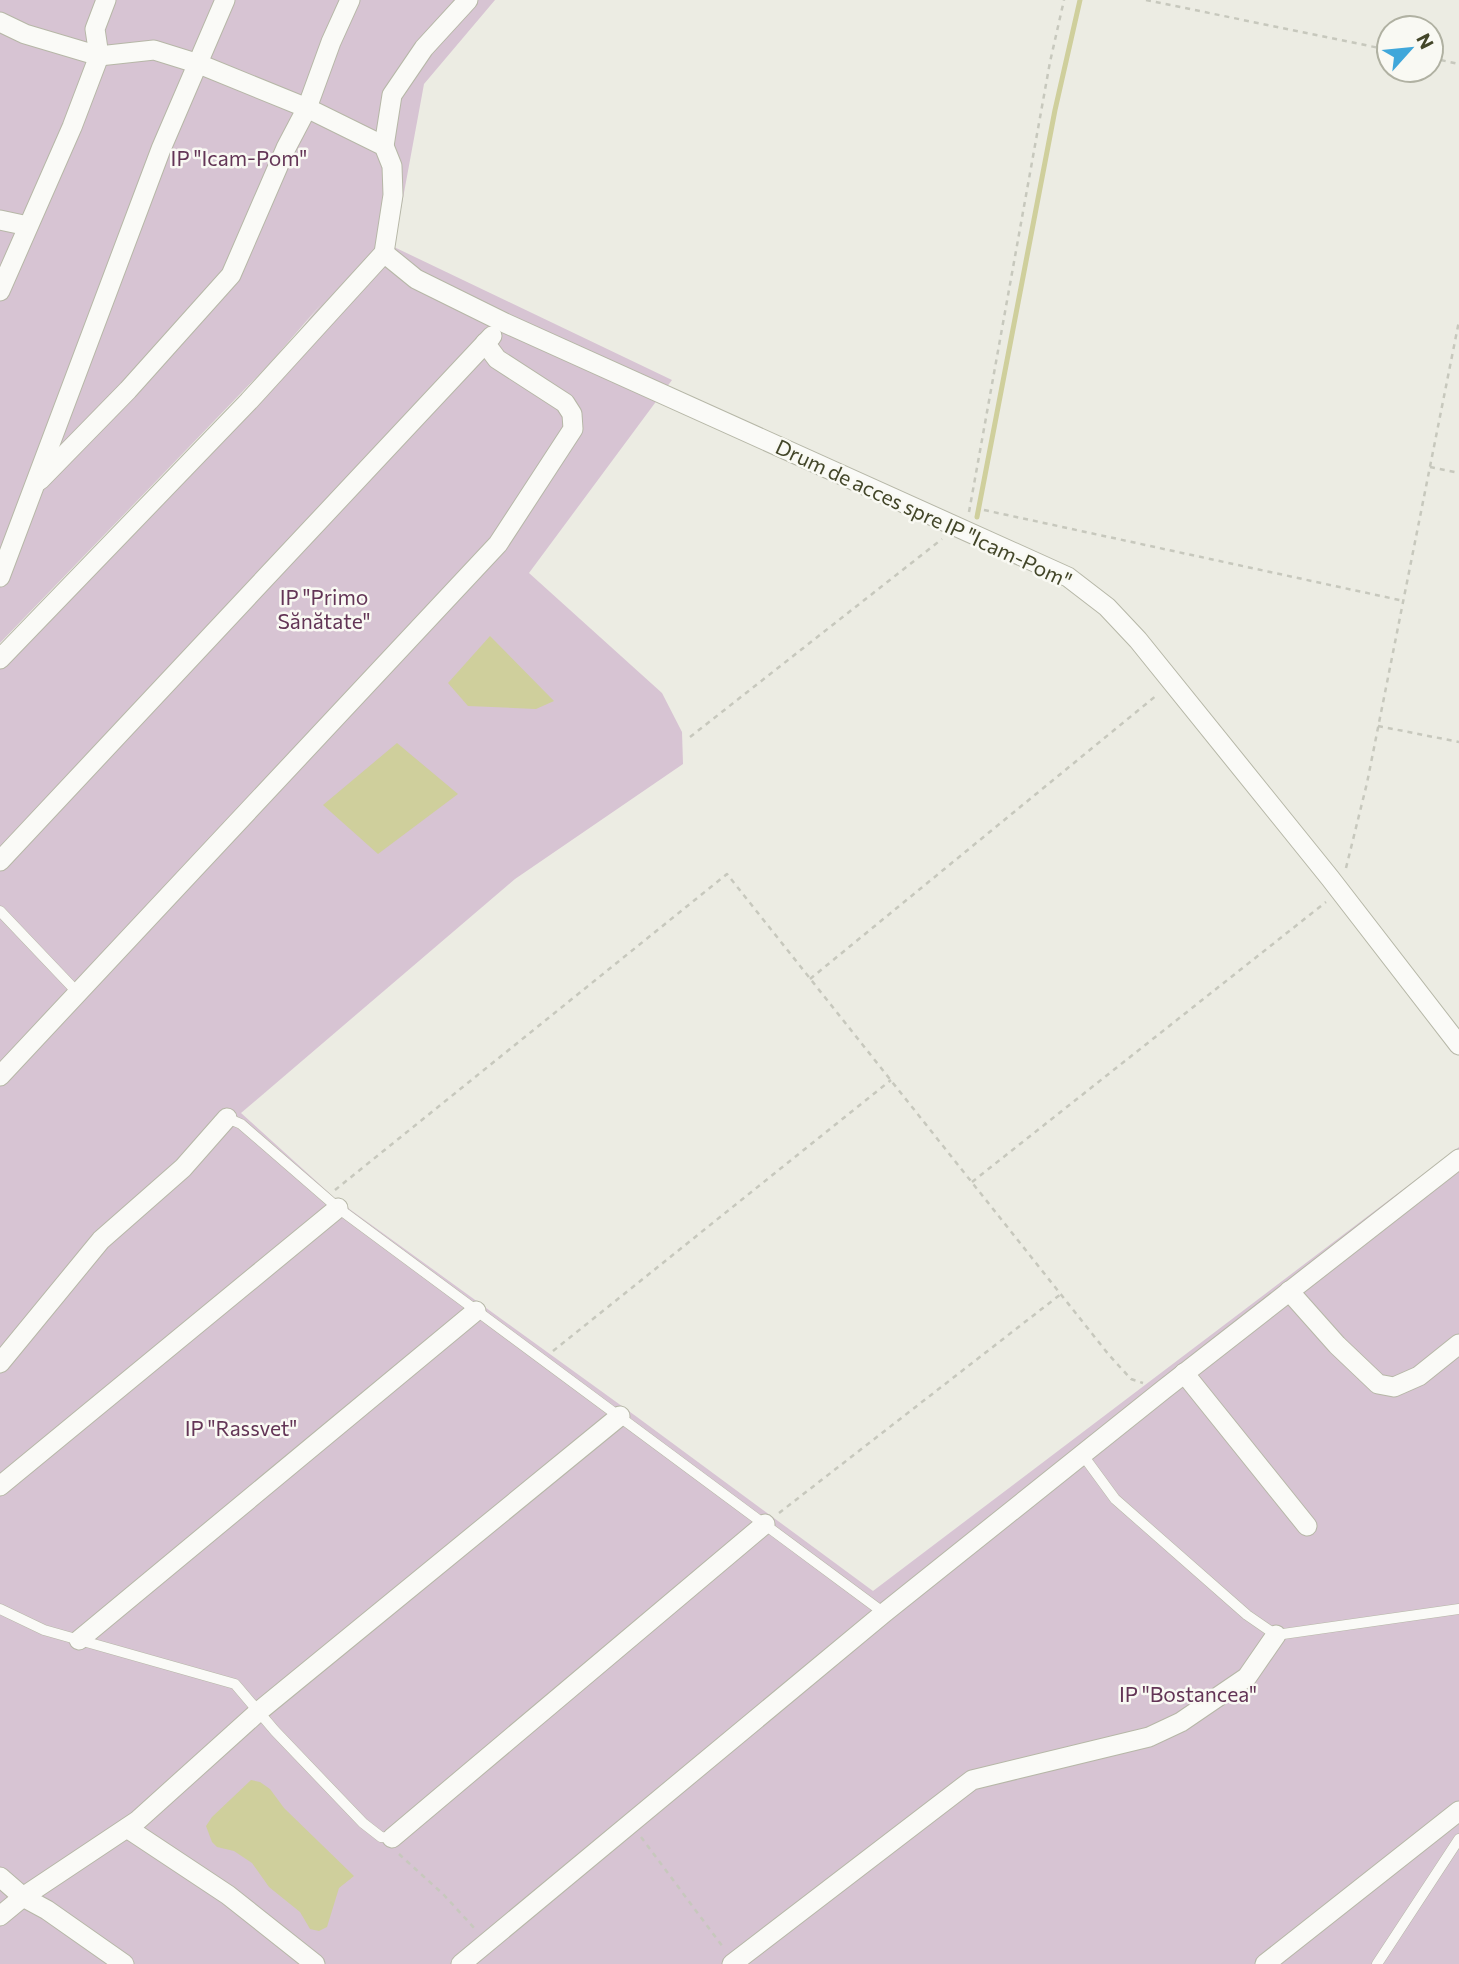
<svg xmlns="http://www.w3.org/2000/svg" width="1459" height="1964" font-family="Commissioner,sans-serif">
	<rect width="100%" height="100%" fill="#ecece3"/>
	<path fill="#d7c4d3" d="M0,0H495L424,84L394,247L672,380L529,573L662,693L682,732L683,764L515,879L241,1113L337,1200L637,1417L873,1591L1459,1147V1964H0V645L273,363L322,303L271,362L0,643Z"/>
	<g fill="#cfcf9c">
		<path d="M490,636L554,701L536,709L468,706L448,683Z"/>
		<path d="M397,743L458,794L378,854L323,805Z"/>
		<path d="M251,1780L260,1782L270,1789L284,1808L354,1876L339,1888L327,1927L319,1931L310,1929L300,1912L269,1887L252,1863L234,1851L217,1847L212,1842L206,1826L212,1817Z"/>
	</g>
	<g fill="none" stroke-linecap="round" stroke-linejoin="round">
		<path stroke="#cfcf9c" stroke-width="5" d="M977,517L1055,110L1080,0"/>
		<defs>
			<g id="lane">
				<path d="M0,911L78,993"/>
				<path d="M227,1118L241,1124L338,1208L884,1613"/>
				<path d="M1082,1454L1115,1499L1247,1615L1276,1635L1459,1609"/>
				<path d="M0,1609L44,1630L235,1684L275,1731L363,1823L381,1837L392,1838"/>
				<path d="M1377,1964L1459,1839"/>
			</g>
			<g id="street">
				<path d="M0,22L25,34L99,56L154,50L199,64L307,108L384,146L392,166L393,195L384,253L249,401L0,659"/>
				<path d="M384,146L392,95L424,48L468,0"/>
				<path d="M0,220L28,226"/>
				<path d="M384,253L416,279L505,323L1068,577L1107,607L1138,640L1330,878L1459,1045"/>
				<path d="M0,291L72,127L99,56L95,29L106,0"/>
				<path d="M40,480L128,390L231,275L286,148L307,108L331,42L350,0"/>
				<path d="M0,577L161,149L225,0"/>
				<path d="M0,861L492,336"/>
				<path d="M0,1076L498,544L573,429L572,414L565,403L497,359L485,343"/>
				<path d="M1289,1291L1337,1345L1378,1384L1394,1387L1419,1376L1459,1344"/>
				<path d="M0,1363L101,1240L183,1168L227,1118"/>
				<path d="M1184,1373L1307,1526"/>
				<path d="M0,1486L338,1208"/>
				<path d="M79,1640L476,1311"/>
				<path d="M127,1828L228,1895L315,1964"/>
				<path d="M392,1838L765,1524"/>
				<path d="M0,1877L23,1897L47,1910L124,1964"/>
				<path d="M0,1916L23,1897L137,1821L258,1712L620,1416"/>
				<path d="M461,1964L884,1613L1163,1390L1459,1159"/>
				<path d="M732,1964L972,1780L1149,1737L1181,1722L1247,1677L1276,1635"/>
				<path d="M1265,1964L1459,1811"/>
			</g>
		</defs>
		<use href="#lane" stroke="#b6b7a7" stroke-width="11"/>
		<use href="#street" stroke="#b6b7a7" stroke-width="21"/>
		<g stroke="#c7c8bd" stroke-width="2.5" stroke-dasharray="5 5" stroke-linecap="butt">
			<path d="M1146,0L1389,50"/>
			<path d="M1431,58L1459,64"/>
			<path d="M1430,467L1459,473"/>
			<path d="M984,510L1404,601"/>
			<path d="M969,512L1050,62L1064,0"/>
			<path d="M1378,726L1459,742"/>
			<path d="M690,737L942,539"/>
			<path d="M1346,868L1367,783L1459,321"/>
			<path d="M810,979L1157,695"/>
			<path d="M972,1182L1326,902"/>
			<path d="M335,1190L727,874L1109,1355L1131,1379L1143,1383"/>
			<path d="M553,1351L891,1080"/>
			<path d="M779,1513L1061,1294"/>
			<path d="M641,1837L723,1947"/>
			<path d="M399,1854L444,1895L476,1930"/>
		</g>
		<use href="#lane" stroke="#fafaf7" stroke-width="10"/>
		<use href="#street" stroke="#fafaf7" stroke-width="19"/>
	</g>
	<g text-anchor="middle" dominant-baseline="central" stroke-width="5" stroke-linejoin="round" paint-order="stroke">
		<g font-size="21" fill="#633556" stroke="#f9f9f3">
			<text x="239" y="157">IP "Icam-Pom"</text>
			<text x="324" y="596">IP "Primo<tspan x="324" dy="24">Sănătate"</tspan></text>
			<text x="241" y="1427">IP "Rassvet"</text>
			<text x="1188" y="1693">IP "Bostancea"</text>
		</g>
		<g font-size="21" fill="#434629" stroke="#f9f9f3">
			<text transform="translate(924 513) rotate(25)">Drum de acces spre IP "Icam-Pom"</text>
		</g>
	</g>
	<g transform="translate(1410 49) rotate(63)"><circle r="33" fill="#f9f9f3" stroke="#b0b1a2" stroke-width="2"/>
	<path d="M0-5L12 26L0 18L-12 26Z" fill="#40a7da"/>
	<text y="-10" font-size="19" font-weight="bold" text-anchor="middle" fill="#434629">N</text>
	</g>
</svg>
